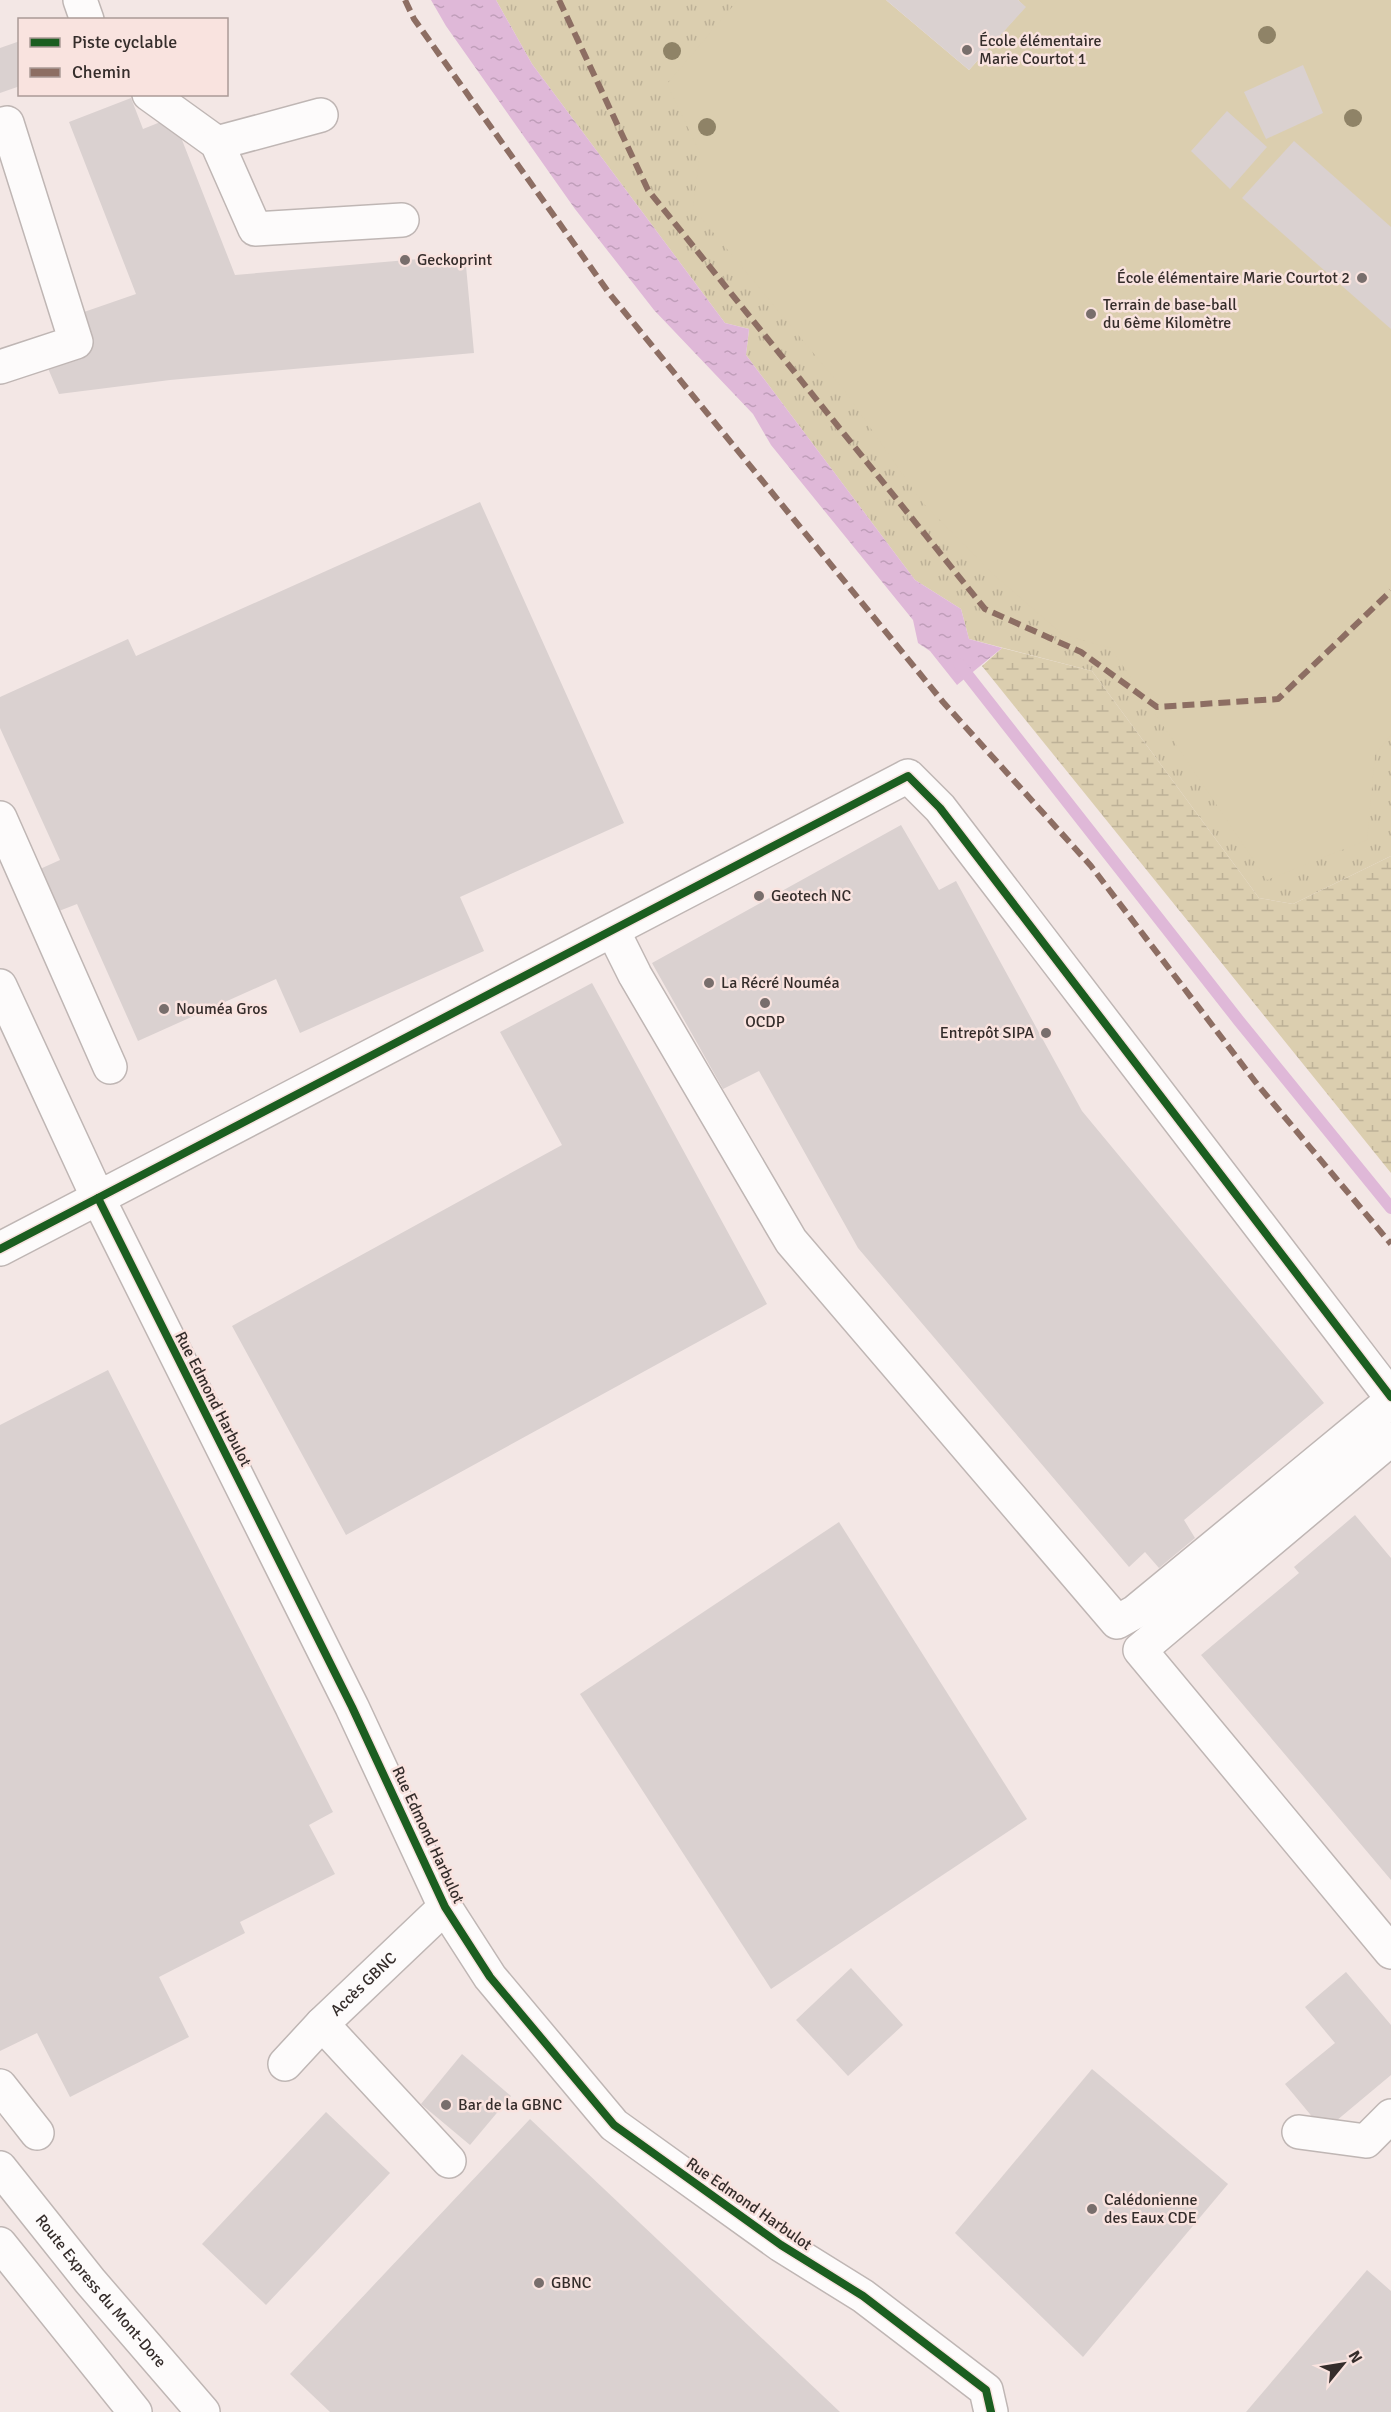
<svg xmlns="http://www.w3.org/2000/svg" width="1391" height="2412" font-family="Signika,sans-serif">
	<defs>
		<pattern id="grass-tufts" width="24" height="20" patternUnits="userSpaceOnUse" patternTransform="scale(1.5)"><rect width="24" height="20" fill="#dbceaf"/><path d="M3 7l-1-3M5 7V3M7 7l1-3M15 17l-1-3M17 17v-4M19 17l1-3" fill="none" stroke="#bdb197"/></pattern>
		<pattern id="wetland-marsh" width="20" height="14" patternUnits="userSpaceOnUse" patternTransform="scale(1.5)"><rect width="20" height="14" fill="#dbceaf"/><path d="M1 5h8M5 5V1M11 12h8M15 12V8" fill="none" stroke="#bdb197"/></pattern>
		<pattern id="water-ripples" width="26" height="14" patternUnits="userSpaceOnUse" patternTransform="scale(1.5)"><rect width="26" height="14" fill="#dfb8d8"/><path d="M2 4q2-2 4 0t4 0M15 11q2-2 4 0t4 0" fill="none" stroke="#c09eba"/></pattern>
	</defs>
	<rect width="100%" height="100%" fill="#f3e7e5"/>
	<path fill="url(#grass-tufts)" d="M496,0H886L918,55L1391,339V856L1293,904L1259,898L1092,671L969,639L961,609L915,580L746,355L749,329L725,323L532,64Z"/>
	<path fill="url(#wetland-marsh)" d="M1002,648L1092,671L1259,898L1293,904L1391,856V1173L982,666Z"/>
	<path fill="#dbceaf" d="M738,0H886L969,70L1025,7L1018,0H1391V735L1375,755L1367,840L1267,880L1111,648L1063,635L993,574L922,502L844,390L693,208L700,153L667,84Z"/>
	<path fill="url(#water-ripples)" d="M431,0H496L532,64L725,323L749,329L746,355L915,580L961,609L969,639L1002,648L957,685L930,651L918,643L913,620L771,445L753,414L654,310L575,209L446,26Z"/>
	<g fill="none" stroke-linecap="round" stroke-linejoin="round">
		<path stroke="#dfb8d8" stroke-width="12" d="M959,664L1239,1021L1391,1208"/>
	</g>
	<g fill="#dad1d0">
		<path d="M886,0H1018L1026,7L969,70Z"/>
		<path d="M20,41V86L0,93V48Z"/>
		<path d="M1303,65L1323,113L1266,139L1244,92Z"/>
		<path d="M131,98L143,129L173,117L235,275L465,255L474,353L170,380L59,394L47,366L93,347L84,312L136,294L69,122Z"/>
		<path d="M1227,111L1267,147L1230,189L1191,151Z"/>
		<path d="M1294,141L1391,227V329L1242,198Z"/>
		<path d="M480,502L624,823L460,897L484,951L300,1033L276,979L138,1041L77,904L59,911L40,869L60,860L0,728V697L128,639L136,656Z"/>
		<path d="M901,825L939,890L956,881L1082,1111L1324,1403L1184,1520L1195,1538L1159,1568L1145,1552L1129,1567L858,1248L759,1071L723,1089L652,963Z"/>
		<path d="M592,983L767,1304L346,1535L232,1326L562,1145L500,1032Z"/>
		<path d="M108,1370L333,1812L309,1825L335,1874L240,1922L245,1933L159,1977L189,2037L70,2097L37,2033L0,2051V1425Z"/>
		<path d="M1355,1515L1391,1558V1880L1201,1655L1299,1573L1294,1567Z"/>
		<path d="M839,1522L1027,1819L771,1989L580,1694Z"/>
		<path d="M851,1968L903,2025L848,2076L796,2020Z"/>
		<path d="M1346,1972L1391,2025V2075L1324,2131L1285,2084L1335,2043L1305,2007Z"/>
		<path d="M462,2054L511,2096L470,2145L421,2104Z"/>
		<path d="M1092,2069L1228,2184L1083,2357L955,2233Z"/>
		<path d="M326,2112L390,2173L266,2305L202,2244Z"/>
		<path d="M530,2119L840,2412H330L290,2374Z"/>
		<path d="M1367,2270L1391,2291V2412H1246Z"/>
	</g>
	<g fill="none" stroke-linecap="round" stroke-linejoin="round">
		<defs>
			<g id="minor">
				<path d="M80,0L87,20"/>
				<path d="M149,94L217,143L255,229L402,220"/>
				<path d="M0,125L7,123L76,342L0,367"/>
				<path d="M217,143L321,115"/>
				<path d="M0,818L110,1067"/>
				<path d="M613,931L635,975L791,1241L1117,1622L1135,1612L1391,1401"/>
				<path d="M0,986L98,1198L908,776L940,808L1391,1397"/>
				<path d="M0,1249L98,1198L352,1707L445,1907L490,1977L614,2125L781,2245L863,2296L986,2390L991,2412"/>
				<path d="M1391,1439L1140,1650L1391,1952"/>
				<path d="M322,2024L449,2161"/>
				<path id="s1" d="M285,2064L322,2024L445,1907"/>
				<path d="M0,2086L37,2133"/>
				<path d="M1299,2132L1366,2141L1391,2116"/>
			</g>
			<g id="major">
				<path id="s2" d="M0,2168L90,2281L203,2412"/>
				<path d="M0,2244L135,2412"/>
			</g>
		</defs>
		<use href="#minor" stroke="#bfb6b4" stroke-width="36"/>
		<use href="#major" stroke="#bfb6b4" stroke-width="36"/>
		<use href="#minor" stroke="#fdfbfb" stroke-width="33"/>
		<use href="#major" stroke="#fdfbfb" stroke-width="33"/>
		<g stroke="#8d6e63" stroke-width="6" stroke-dasharray="12 6" stroke-linecap="butt">
			<path d="M405,0L414,19L609,293L943,702L1091,866L1257,1084L1391,1244"/>
			<path d="M559,0L648,190L985,609L1081,652L1157,707L1278,699L1391,591"/>
		</g>
		<defs>
			<g id="cycleway">
				<path d="M98,1198L908,776L940,808L1391,1397"/>
				<path d="M0,1249L98,1198L352,1707L445,1907L490,1977L614,2125L781,2245L863,2296L986,2390L991,2412"/>
			</g>
		</defs>
		<use href="#cycleway" stroke="#f9e3df" stroke-width="11"/>
		<use href="#cycleway" stroke="#1b5e20" stroke-width="8"/>
	</g>
	<g fill="#8f8367">
		<circle cx="1267" cy="35" r="9"/>
		<circle cx="672" cy="51" r="9"/>
		<circle cx="1353" cy="118" r="9"/>
		<circle cx="707" cy="127" r="9"/>
	</g>
	<g fill="#786e6c" stroke="#f9e3df" stroke-width="2">
		<circle cx="967" cy="50" r="6"/>
		<circle cx="405" cy="260" r="6"/>
		<circle cx="1362" cy="278" r="6"/>
		<circle cx="1091" cy="314" r="6"/>
		<circle cx="759" cy="896" r="6"/>
		<circle cx="709" cy="983" r="6"/>
		<circle cx="765" cy="1003" r="6"/>
		<circle cx="164" cy="1009" r="6"/>
		<circle cx="1046" cy="1033" r="6"/>
		<circle cx="446" cy="2105" r="6"/>
		<circle cx="1092" cy="2209" r="6"/>
		<circle cx="539" cy="2283" r="6"/>
	</g>
	<g text-anchor="middle" dominant-baseline="central" stroke-width="5" stroke-linejoin="round" paint-order="stroke">
		<g font-size="16" fill="#352d2b" stroke="#f9e3df" text-anchor="start">
			<text x="979" y="41">École élémentaire<tspan x="979" dy="18">Marie Courtot 1</tspan></text>
			<text x="417" y="260">Geckoprint</text>
			<text x="1350" y="278" text-anchor="end">École élémentaire Marie Courtot 2</text>
			<text x="1103" y="305">Terrain de base-ball<tspan x="1103" dy="18">du 6ème Kilomètre</tspan></text>
			<text x="771" y="896">Geotech NC</text>
			<text x="721" y="983">La Récré Nouméa</text>
			<text x="176" y="1009">Nouméa Gros</text>
			<text x="765" y="1022" text-anchor="middle">OCDP</text>
			<text x="1034" y="1033" text-anchor="end">Entrepôt SIPA</text>
			<text x="458" y="2105">Bar de la GBNC</text>
			<text x="1104" y="2200">Calédonienne<tspan x="1104" dy="18">des Eaux CDE</tspan></text>
			<text x="551" y="2283">GBNC</text>
		</g>
		<g font-size="16" fill="#352d2b" stroke="#f9e3df">
			<text transform="translate(213 1399) rotate(63)">Rue Edmond Harbulot</text>
			<text transform="translate(428 1835) rotate(65)">Rue Edmond Harbulot</text>
			<text stroke="none"><textPath href="#s1" startOffset="112">Accès GBNC</textPath></text>
			<text transform="translate(749 2204) rotate(35)">Rue Edmond Harbulot</text>
			<text stroke="none"><textPath href="#s2" startOffset="159">Route Express du Mont-Dore</textPath></text>
		</g>
	</g>
	<rect x="18" y="18" width="210" height="78" fill="#f9e3df" stroke="#ab9a97" stroke-width="1.5"/>
	<rect x="30" y="38" width="30" height="9" fill="#1b5e20" stroke="#ab9a97" stroke-width="1.5"/>
	<text x="72" y="48" font-size="18" fill="#352d2b">Piste cyclable</text>
	<rect x="30" y="68" width="30" height="9" fill="#8d6e63" stroke="#ab9a97" stroke-width="1.5"/>
	<text x="72" y="78" font-size="18" fill="#352d2b">Chemin</text>
	<g transform="translate(1343 2364) rotate(60)" stroke="#f9e3df" stroke-width="4.5" paint-order="stroke">
	<path d="M0-4.5L10 22L0 15L-10 22Z" fill="#352d2b"/>
	<text y="-9" font-size="16" font-weight="bold" text-anchor="middle" fill="#352d2b">N</text>
	</g>
</svg>
